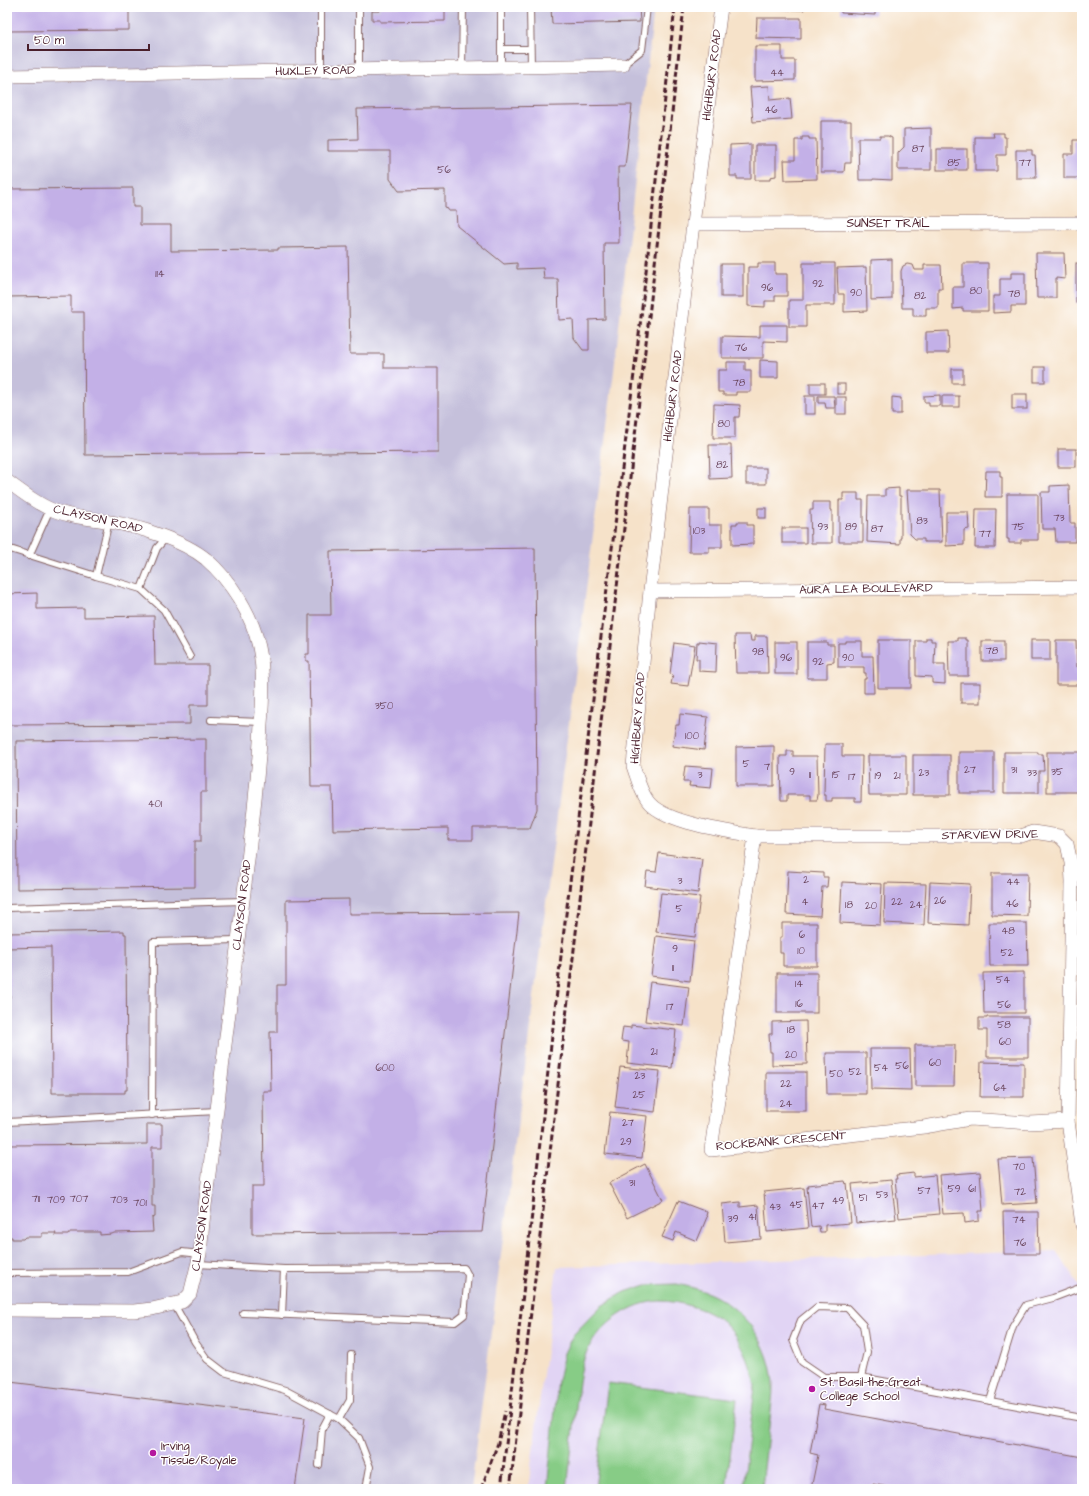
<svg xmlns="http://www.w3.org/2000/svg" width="1089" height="1496" font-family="'Architects Daughter',sans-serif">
	<rect width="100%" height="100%" fill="#fff"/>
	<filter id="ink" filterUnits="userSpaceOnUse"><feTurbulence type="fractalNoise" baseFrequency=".025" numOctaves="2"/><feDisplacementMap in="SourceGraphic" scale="8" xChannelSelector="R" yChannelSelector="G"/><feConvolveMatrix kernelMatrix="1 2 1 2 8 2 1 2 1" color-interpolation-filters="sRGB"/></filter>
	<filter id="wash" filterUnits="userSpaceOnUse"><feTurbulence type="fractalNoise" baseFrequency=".012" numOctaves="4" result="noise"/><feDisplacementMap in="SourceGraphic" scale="16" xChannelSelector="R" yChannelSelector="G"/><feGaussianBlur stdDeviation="0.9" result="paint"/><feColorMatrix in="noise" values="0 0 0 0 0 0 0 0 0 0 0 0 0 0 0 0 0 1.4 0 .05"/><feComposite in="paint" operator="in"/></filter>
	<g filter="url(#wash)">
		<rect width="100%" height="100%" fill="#f6e2c9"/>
		<path fill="#e1d4f4" d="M1056,1251L1082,1289V1489H528L557,1267Z"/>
		<path fill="#c5c0db" d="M7,7H654L614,371L471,1489H7Z"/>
		<g fill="#87cc86" stroke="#687658">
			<path d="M677,1284C686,1286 695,1288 703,1291C742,1304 772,1345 773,1386C773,1397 771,1409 770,1419C767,1443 764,1466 762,1489H743L755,1386C751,1362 741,1339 723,1322C713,1314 702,1309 690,1306C681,1303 670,1301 660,1301C631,1302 603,1323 589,1347C583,1358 581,1371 579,1382L567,1489H547L558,1380L564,1353L573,1335L600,1307L622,1293L646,1285Z"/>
			<path d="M608,1383L737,1399L726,1489H595Z"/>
		</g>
		<g id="blocks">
			<g fill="#c3b0e7">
				<path d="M7,7H129V30L7,31Z"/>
				<path d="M380,7H445V21L380,22V20H372V11H380Z"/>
				<path d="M551,7H639L640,22L552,24Z"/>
				<path d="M761,7H804V10L761,9Z"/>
				<path d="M841,7H875V15L841,13Z"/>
				<path d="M757,18H801V39L756,38Z"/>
				<path d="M755,46H782V60H795V80L755,81Z"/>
				<path d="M769,86L770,100L790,98L792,119L753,122L750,87Z"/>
				<path d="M632,105L625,167H618L619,243H604L605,319L589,320V350H583L574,338L573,319L559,320L558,279H544L543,268L517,269V263L504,264L457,226L456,211H448V209L445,208V190L399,191L390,179V151H328V140L358,139L357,109Z"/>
				<path d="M821,121H851V163H845L844,172H821Z"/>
				<path d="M931,128V170H898V153L904,147V129Z"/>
				<path d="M993,133H1004V137H1006V155H997V171H975V137H994Z"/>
				<path d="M880,136H888L892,138V180L873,179V180H859L858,138H880Z"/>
				<path d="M802,137H809V139H816L817,179L785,180L784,160H795V140H802Z"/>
				<path d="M1073,140H1082V178H1064V154H1073Z"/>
				<path d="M751,144V179H737V176H730V145Z"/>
				<path d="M755,145H776V176L770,177V180H755Z"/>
				<rect x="937" y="149" width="30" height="21"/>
				<path d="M1016,150H1032V155H1035L1036,178H1016Z"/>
				<path d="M133,188V207H140V225H171V251L278,250V248L348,247L350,354H384V368H438V452L85,455L84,312H71V296L7,297V189Z"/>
				<path d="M1036,253H1064L1065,279L1056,278V298H1037Z"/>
				<path d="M892,259V299L871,300V260Z"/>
				<path d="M758,263H775V274H787V296H775V301H765V307L748,306V267H758Z"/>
				<path d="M803,263H835V305H806V327H789V300H803Z"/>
				<path d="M963,263H988V311H963V308L953,309V287H963Z"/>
				<rect x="1076" y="263" width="6" height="40"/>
				<rect x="721" y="264" width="22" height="33"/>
				<path d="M907,264L913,265L915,270H924V265H941L942,288H938V308H926V316H913V308H902L901,271L903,266Z"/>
				<path d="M866,267L867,311L844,312V294H838L837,268Z"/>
				<path d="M1011,273H1025V306H1011V312L993,313V296H1000V279H1011Z"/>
				<path d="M760,325H787V342L763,341V358H722V336L760,337Z"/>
				<path d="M948,331L949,353H926V332Z"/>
				<path d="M760,360L778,361V378H760Z"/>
				<path d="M727,362H745V370H751V392H736V395H723V392H718V370H727Z"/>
				<rect x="1034" y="367" width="11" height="15"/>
				<rect x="952" y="369" width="11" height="14"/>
				<rect x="810" y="383" width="15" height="11"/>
				<rect x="837" y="384" width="8" height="10"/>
				<rect x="1012" y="394" width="15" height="15"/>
				<path d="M940,395V406H929V402H924V396Z"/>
				<rect x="805" y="396" width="10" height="18"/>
				<path d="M818,396H834L835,408H826L825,403H818Z"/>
				<rect x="942" y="396" width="17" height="11"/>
				<rect x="836" y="397" width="10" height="17"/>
				<path d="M892,397L901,398V414H892Z"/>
				<path d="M714,404L740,405L739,417H735V438H713Z"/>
				<path d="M709,445H731L732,478L710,479Z"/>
				<rect x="1058" y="449" width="18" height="18"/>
				<rect x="746" y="468" width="20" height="16"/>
				<path d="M986,471H1000V477H1002V497H985Z"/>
				<path d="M1069,485L1070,523H1075V542H1056L1055,529H1042L1041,492H1050V486Z"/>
				<path d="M899,488V496H901V538H900V544L867,542L868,496H885V489Z"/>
				<path d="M907,490H940L942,542H924V539H915L910,534Z"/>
				<path d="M843,493H858V500H863V542H839V500H843Z"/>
				<path d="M1007,494H1038V540H1021V543H1009V539H1007Z"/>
				<path d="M813,502H830V510H832V543H811L810,510H813Z"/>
				<rect x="758" y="508" width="8" height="10"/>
				<path d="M690,509H709V525H722V547H709V552H689Z"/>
				<path d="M976,509H996L995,548H975Z"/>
				<path d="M946,512H968L969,529L964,530V545L946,546Z"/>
				<path d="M737,522H747V525H753V544L732,545V524H737Z"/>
				<rect x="782" y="528" width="24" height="15"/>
				<path d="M535,548L537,809L530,828H473V840H448V828L333,830L332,787H311L309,661H306V654H309V615H331L330,551Z"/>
				<path d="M37,593V609L84,608V617L154,616L155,665H208V705H190V724L7,725V594Z"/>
				<path d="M735,635H750L751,641H755V636H767L768,673H736Z"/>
				<path d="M926,638H931V641H935L934,664H945V684L932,683V677L916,676V641H926Z"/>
				<path d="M958,638H966V640H968V676H949L948,641H958Z"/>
				<rect x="878" y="640" width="33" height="48"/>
				<rect x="1031" y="640" width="19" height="20"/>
				<path d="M1056,640H1076L1077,667L1082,666V685H1056Z"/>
				<path d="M699,641L717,643L716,672L699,671V659H696L697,643H699Z"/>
				<path d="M845,641H862V656H873L874,693H864V679H866V673H864V667H838V643H845Z"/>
				<rect x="982" y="641" width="22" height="20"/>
				<rect x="775" y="642" width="22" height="32"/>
				<path d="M807,642H827V645H834V662L827,663V678H807Z"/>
				<path d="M674,643L695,646L688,686L671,684L673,675L670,674Z"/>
				<rect x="961" y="683" width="19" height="20"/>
				<path d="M680,714L708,717L704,750L672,746L676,725H679Z"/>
				<path d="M206,739V792H201V841H195V887L17,889L16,741Z"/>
				<path d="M825,744H842V756H862L861,802H855V798H832V801H826V795H824Z"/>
				<path d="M774,746V786H736V747Z"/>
				<path d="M787,751H793V756H817L818,795L817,800H810V795H787V801H781L780,756H787Z"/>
				<rect x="959" y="752" width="35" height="41"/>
				<path d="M1004,752H1038V754H1043L1044,771H1039V793H1004Z"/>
				<rect x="1047" y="752" width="35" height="40"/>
				<path d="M868,755H906V795H869Z"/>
				<rect x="913" y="755" width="37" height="40"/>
				<path d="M685,766L713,768L711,788L689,786L690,782H683Z"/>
				<path d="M659,853L702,859L698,893L645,886L647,871L656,872Z"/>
				<path d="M788,871L823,873V877H828L827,887H822L820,916L786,914Z"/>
				<path d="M992,873H1028L1027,916L992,915Z"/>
				<path d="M842,882L882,884L880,925L840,923Z"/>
				<path d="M930,882L970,884L968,925L928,923Z"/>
				<path d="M885,883L926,884L924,925L884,923Z"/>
				<path d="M661,893L700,897L695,937L656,932Z"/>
				<path d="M349,899V914L519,913L482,1232L252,1234V1186H264L263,1091H271L270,1032H277V985H286V900Z"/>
				<path d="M782,923H817V966H783V953H780V937H782Z"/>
				<path d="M989,923H1027L1028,966H990Z"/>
				<path d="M124,931V934H126L127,1090H125V1093H52L51,947L7,948V933Z"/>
				<path d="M656,936L694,941L690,981L651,976Z"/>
				<rect x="7" y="961" width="3" height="36"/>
				<path d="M1024,972V1013H984L983,973Z"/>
				<rect x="777" y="973" width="40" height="40"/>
				<path d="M650,982L689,987L684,1026L645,1021Z"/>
				<path d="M987,1017H1028V1057H987V1030H979V1018H987Z"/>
				<path d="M806,1021L807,1064L772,1065V1052H770L769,1034H772V1022Z"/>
				<path d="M631,1025L676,1030L672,1068L627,1063L629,1042L621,1041L623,1027L631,1028Z"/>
				<path d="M915,1045H955L954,1086H915Z"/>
				<path d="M870,1049H910L911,1090L871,1089Z"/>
				<path d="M826,1053H866V1094H827Z"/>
				<path d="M981,1062L1024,1063V1097H980Z"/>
				<path d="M620,1067L660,1071L655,1112L615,1107Z"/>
				<rect x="766" y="1072" width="40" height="39"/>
				<path d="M610,1112L647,1116L642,1158L605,1154Z"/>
				<path d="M147,1124H162V1147H152V1206H155V1217L152,1218L153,1232L114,1233L112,1234L100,1235V1232H70L68,1235H55L56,1233H42V1237H25L23,1239H12V1237H7V1145L147,1144Z"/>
				<path d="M1033,1158L1037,1203L1002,1205L998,1159Z"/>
				<path d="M645,1164L663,1200L627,1218L609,1183Z"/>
				<path d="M980,1172L983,1211H979V1221L965,1223L964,1213L943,1214L939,1175Z"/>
				<path d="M914,1173V1177L935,1175L939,1214L899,1218L895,1179H897L896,1175Z"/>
				<path d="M891,1180L896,1219L856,1223L852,1184Z"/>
				<path d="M845,1181L846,1184L847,1183L851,1223L825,1225V1232H820L819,1226L811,1227L807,1187H809L808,1185Z"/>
				<path d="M804,1188L808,1228L767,1232L764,1192Z"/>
				<path d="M678,1201L707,1212L706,1216L707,1217L697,1241L676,1232L673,1241L662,1237Z"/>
				<path d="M740,1202V1207L758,1205L761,1239L725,1242L722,1204Z"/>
				<path d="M1003,1212H1038L1039,1254H1004Z"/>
				<path d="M10,1382L305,1418L295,1489H7V1404Z"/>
				<path d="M819,1404L825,1405L824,1409L1082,1457V1489H899L873,1484L872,1489H811L818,1455L810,1453Z"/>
			</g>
		</g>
	</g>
	<g filter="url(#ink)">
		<use href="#blocks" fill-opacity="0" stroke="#866362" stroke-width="1"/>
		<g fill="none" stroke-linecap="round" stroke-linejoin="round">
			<defs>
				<g id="lane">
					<path d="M321,7V71"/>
					<path d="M501,7V68"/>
					<path d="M530,7L531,67"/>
					<path d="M501,49H530"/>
					<path d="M623,65L642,50L647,7"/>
					<path d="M462,68L463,7"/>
					<path d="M359,70V7"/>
					<path d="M7,548L96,576L141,589L164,610L190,657"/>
					<path d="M29,556L50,509"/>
					<path d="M96,576L109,521"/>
					<path d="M141,589L157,548L166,538"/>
					<path d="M211,720L261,722"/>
					<path d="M7,908L243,901"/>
					<path d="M152,1115L153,942L238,940"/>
					<path d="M7,1122L217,1111"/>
					<path d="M198,1264L284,1269L464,1268L468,1275L464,1315L455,1322L243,1313"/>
					<path d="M7,1273L128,1272L182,1252L200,1254"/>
					<path d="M174,1304L195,1342L207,1359L224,1372L285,1390L339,1419L359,1438L370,1467L366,1489"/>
					<path d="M282,1315L284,1269"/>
					<path d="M861,1377L867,1352L863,1325L847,1308L817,1307L801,1320L793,1340L802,1362L824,1377H861L1082,1418"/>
					<path d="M990,1401L1013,1326L1026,1305L1053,1298L1082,1287"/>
					<path d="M339,1419L350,1400L351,1355"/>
					<path d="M319,1465L322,1429L330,1414"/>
				</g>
				<g id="street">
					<path d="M721,7L693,224L650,591L633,766C637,777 640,790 647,800C662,823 728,831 755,836H1021L1033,832L1059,836L1067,844L1071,863L1072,881L1068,1121L1082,1225"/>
					<path d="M7,76L623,65"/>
					<path d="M693,224L1082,223"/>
					<path d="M7,481C20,491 33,501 48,508C67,517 90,518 110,522C138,526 184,541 206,559C231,581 252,614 259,647C264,670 263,700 261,724C259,772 253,819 247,868C232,986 218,1104 203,1222L200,1254L190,1294L182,1302L152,1309L134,1311L7,1310"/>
					<path d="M650,591L1082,587"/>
					<path d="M755,836L711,1150L924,1127L970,1119L1029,1123L1068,1121"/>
				</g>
			</defs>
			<use href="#lane" stroke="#866362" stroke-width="8"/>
			<use href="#street" stroke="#866362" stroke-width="14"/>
			<use href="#lane" stroke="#fff" stroke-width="6"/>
			<use href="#street" stroke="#fff" stroke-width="13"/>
			<g stroke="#4a1f2b" stroke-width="3" stroke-dasharray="6 3" stroke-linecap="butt">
				<path d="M481,1489L498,1443L505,1411"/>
				<path d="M501,1489L563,938L640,326L675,7"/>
				<path d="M510,1489L647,334L684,7"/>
			</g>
		</g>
	</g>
	<g fill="#b5179e" stroke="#fff" stroke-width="1.5">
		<circle cx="812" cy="1389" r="4"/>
		<circle cx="153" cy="1453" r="4"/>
	</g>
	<g text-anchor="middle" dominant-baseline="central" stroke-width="3" stroke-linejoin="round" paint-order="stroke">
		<g font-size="10" fill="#68435a">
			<text x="777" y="73">44</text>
			<text x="771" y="110">46</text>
			<text x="918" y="149">87</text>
			<text x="954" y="163">85</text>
			<text x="1025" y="163">77</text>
			<text x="444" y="170">56</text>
			<text x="160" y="274">114</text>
			<text x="818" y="284">92</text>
			<text x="767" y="288">96</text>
			<text x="976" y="291">80</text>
			<text x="856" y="293">90</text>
			<text x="1014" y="294">78</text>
			<text x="920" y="296">82</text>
			<text x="741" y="348">76</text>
			<text x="739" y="383">78</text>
			<text x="724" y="424">80</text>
			<text x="722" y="465">82</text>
			<text x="1059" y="518">73</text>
			<text x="922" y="521">83</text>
			<text x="823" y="527">93</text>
			<text x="851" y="527">89</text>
			<text x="1018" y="527">75</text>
			<text x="877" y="529">87</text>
			<text x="699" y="531">103</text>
			<text x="985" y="534">77</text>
			<text x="992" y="651">78</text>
			<text x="758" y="652">98</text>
			<text x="786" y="658">96</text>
			<text x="848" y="658">90</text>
			<text x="818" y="662">92</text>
			<text x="384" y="706">350</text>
			<text x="692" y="736">100</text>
			<text x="746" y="764">5</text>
			<text x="767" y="767">7</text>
			<text x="970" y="770">27</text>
			<text x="1014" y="770">31</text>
			<text x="792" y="772">9</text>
			<text x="1057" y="772">35</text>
			<text x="924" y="773">23</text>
			<text x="1032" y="773">33</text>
			<text x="700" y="775">3</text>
			<text x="810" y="775">11</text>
			<text x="836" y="775">15</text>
			<text x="878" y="776">19</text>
			<text x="897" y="776">21</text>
			<text x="852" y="777">17</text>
			<text x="155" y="804">401</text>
			<text x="806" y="880">2</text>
			<text x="680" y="881">3</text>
			<text x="1013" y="882">44</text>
			<text x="940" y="901">26</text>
			<text x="805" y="902">4</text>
			<text x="897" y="902">22</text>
			<text x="1012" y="904">46</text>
			<text x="849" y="905">18</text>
			<text x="916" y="905">24</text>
			<text x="871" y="906">20</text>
			<text x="679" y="909">5</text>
			<text x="1008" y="931">48</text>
			<text x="802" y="935">6</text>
			<text x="675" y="949">9</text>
			<text x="801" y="951">10</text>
			<text x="1007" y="953">52</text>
			<text x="673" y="968">11</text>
			<text x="1003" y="980">54</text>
			<text x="799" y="984">14</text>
			<text x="799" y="1004">16</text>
			<text x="1004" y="1005">56</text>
			<text x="670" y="1007">17</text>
			<text x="1004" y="1025">58</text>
			<text x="791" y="1030">18</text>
			<text x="1005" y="1042">60</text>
			<text x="654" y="1052">21</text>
			<text x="791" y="1055">20</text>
			<text x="935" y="1063">60</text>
			<text x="902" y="1066">56</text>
			<text x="385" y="1068">600</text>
			<text x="881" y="1068">54</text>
			<text x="855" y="1072">52</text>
			<text x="836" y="1074">50</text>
			<text x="640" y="1076">23</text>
			<text x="786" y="1084">22</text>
			<text x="1000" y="1088">64</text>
			<text x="639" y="1095">25</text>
			<text x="786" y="1104">24</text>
			<text x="628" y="1123">27</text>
			<text x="626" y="1142">29</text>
			<text x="1019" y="1167">70</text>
			<text x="632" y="1183">31</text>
			<text x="954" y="1189">59</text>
			<text x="972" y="1189">61</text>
			<text x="924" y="1191">57</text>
			<text x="1020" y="1192">72</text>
			<text x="882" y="1195">53</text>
			<text x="863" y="1198">51</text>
			<text x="36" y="1199">711</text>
			<text x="79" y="1199">707</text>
			<text x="56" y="1200">709</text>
			<text x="119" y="1200">703</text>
			<text x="838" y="1201">49</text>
			<text x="140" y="1203">701</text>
			<text x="796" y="1205">45</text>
			<text x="818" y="1206">47</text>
			<text x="775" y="1207">43</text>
			<text x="752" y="1217">41</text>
			<text x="733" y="1219">39</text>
			<text x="1019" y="1220">74</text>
			<text x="1020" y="1243">76</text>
		</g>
		<g font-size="12" fill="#4a1f2b" stroke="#fff">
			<text transform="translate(315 71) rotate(-1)">HUXLEY ROAD</text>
			<text transform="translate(712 75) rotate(-83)">HIGHBURY ROAD</text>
			<text x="888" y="223">SUNSET TRAIL</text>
			<text transform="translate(673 396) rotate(-83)">HIGHBURY ROAD</text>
			<text transform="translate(98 519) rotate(13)">CLAYSON ROAD</text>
			<text transform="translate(866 589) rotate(-1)">AURA LEA BOULEVARD</text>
			<text transform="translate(638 718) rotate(-86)">HIGHBURY ROAD</text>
			<text transform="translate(990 835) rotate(-1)">STARVIEW DRIVE</text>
			<text transform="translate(242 905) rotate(-83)">CLAYSON ROAD</text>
			<text transform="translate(781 1141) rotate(-5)">ROCKBANK CRESCENT</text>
			<text transform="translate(202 1226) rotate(-82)">CLAYSON ROAD</text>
		</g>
		<g font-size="12" fill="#4a1f2b" stroke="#fff" text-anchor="start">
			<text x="820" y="1382">St. Basil-the-Great<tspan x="820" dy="14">College School</tspan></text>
			<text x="161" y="1446">Irving<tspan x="161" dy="14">Tissue/Royale</tspan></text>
		</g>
	</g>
	<rect width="1089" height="1496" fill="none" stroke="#fff" stroke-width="24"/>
	<path d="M28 44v6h121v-6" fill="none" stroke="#4a1f2b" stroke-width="2"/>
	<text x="34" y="44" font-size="12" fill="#4a1f2b" stroke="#ffffff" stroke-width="3" paint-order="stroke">50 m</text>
</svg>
